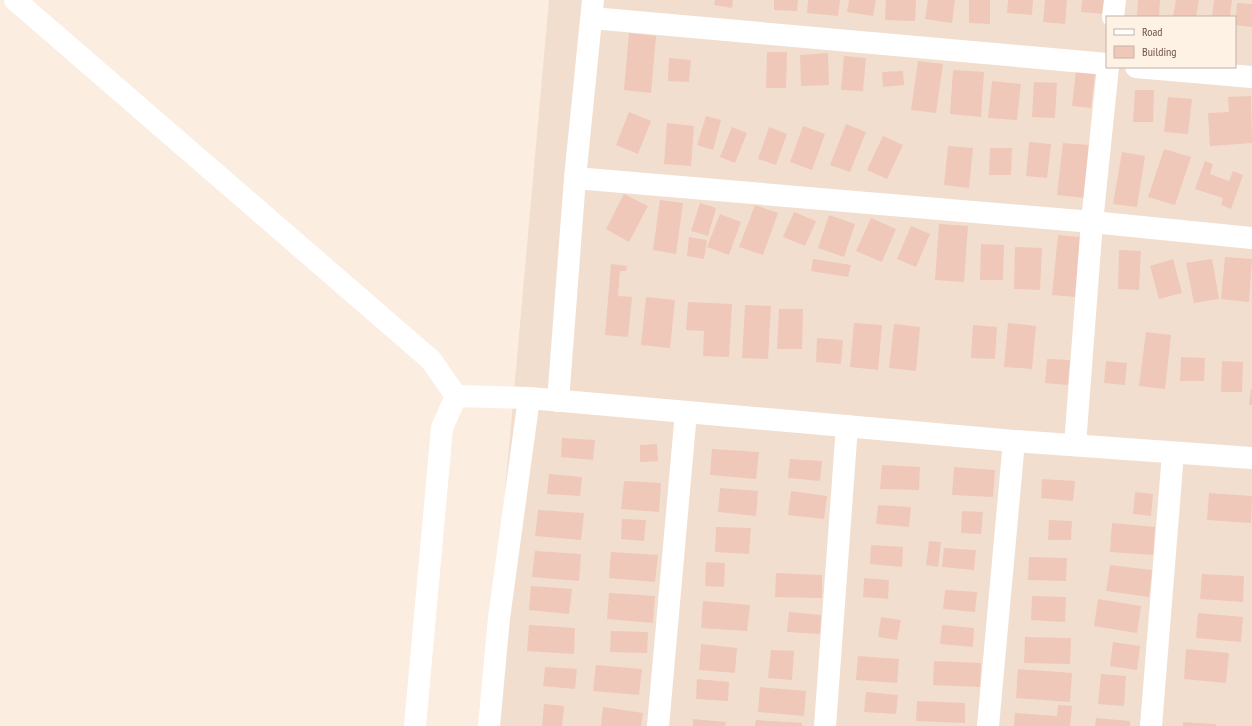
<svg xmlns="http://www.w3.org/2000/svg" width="1252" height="726" font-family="'PT Sans Narrow',sans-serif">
	<rect width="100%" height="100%" fill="#fbede0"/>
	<path fill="#f2decf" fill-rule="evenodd" d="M549,0H1252V726H484ZM1107,17H1235V67H1107Z"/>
	<g fill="#efc8b9">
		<path d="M715,0H733L732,8L714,5Z"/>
		<path d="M774,0H798L797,11L774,10Z"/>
		<path d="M808,0H840L838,16L807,13Z"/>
		<path d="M849,0H876L873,16L847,12Z"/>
		<path d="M886,0H916L915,21L885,20Z"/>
		<path d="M928,0H955L952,23L925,19Z"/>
		<path d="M969,0H990V24L969,23Z"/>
		<path d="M1008,0H1033L1032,15L1007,13Z"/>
		<path d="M1045,0H1067L1065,24L1043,22Z"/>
		<path d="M1082,0H1105L1104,14L1081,12Z"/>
		<path d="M1138,0H1160L1159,17H1137Z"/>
		<path d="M1176,0H1199L1196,17H1173Z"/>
		<path d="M1214,0H1232L1230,17H1212Z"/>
		<path d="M1237,3L1252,4V27L1235,25Z"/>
		<path d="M629,33L656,36L651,93L624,90Z"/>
		<path d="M767,52H787L786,88H766Z"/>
		<path d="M828,53L829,85L801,86L800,55Z"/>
		<path d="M844,56L866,58L863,91L841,90Z"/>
		<path d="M669,58L691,60L689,82L668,81Z"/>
		<path d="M918,61L943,64L936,113L911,110Z"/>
		<path d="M953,70L984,72L981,117L950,114Z"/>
		<path d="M903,71L904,85L883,87L882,72Z"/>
		<path d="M1076,71L1095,73L1091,108L1072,106Z"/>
		<path d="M992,81L1021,84L1017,120L988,118Z"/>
		<path d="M1034,82L1057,83L1055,118L1032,117Z"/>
		<path d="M1135,90H1154L1153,122H1133Z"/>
		<path d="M1251,96L1252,143L1210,146L1208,113L1229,112L1228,97Z"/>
		<path d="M1168,97L1192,99L1188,134L1164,132Z"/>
		<path d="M629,112L651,121L638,154L616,145Z"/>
		<path d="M706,116L721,120L713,150L697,145Z"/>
		<path d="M667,123L694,126L691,166L664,164Z"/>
		<path d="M846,124L866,132L850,172L830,165Z"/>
		<path d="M803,126L825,134L812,170L790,162Z"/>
		<path d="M732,127L747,133L735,163L720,157Z"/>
		<path d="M769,127L787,134L776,165L758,159Z"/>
		<path d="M883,136L903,145L887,179L867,170Z"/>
		<path d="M1029,142L1051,144L1047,178L1026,176Z"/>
		<path d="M1063,143L1090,145L1085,198L1057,195Z"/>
		<path d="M948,146L973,148L969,188L944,185Z"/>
		<path d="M990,148H1012L1011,175H989Z"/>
		<path d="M1164,149L1191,157L1175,205L1148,197Z"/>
		<path d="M1122,152L1145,156L1137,207L1113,204Z"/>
		<path d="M1205,161L1213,164L1210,174L1229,181L1233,171L1243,175L1231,209L1221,205L1223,198L1195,189Z"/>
		<path d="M624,194L648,206L629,242L606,229Z"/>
		<path d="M660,200L683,203L676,254L653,250Z"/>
		<path d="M700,203L716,208L708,236L691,231Z"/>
		<path d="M755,205L778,213L763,255L739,247Z"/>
		<path d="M794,212L816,221L805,246L783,237Z"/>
		<path d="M720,214L741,222L729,255L707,247Z"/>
		<path d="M829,215L855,224L844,257L818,248Z"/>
		<path d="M871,218L896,229L882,262L856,251Z"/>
		<path d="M939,224L968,226L964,282L935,280Z"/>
		<path d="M911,226L930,234L916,267L897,259Z"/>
		<path d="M1058,235L1080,237L1075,297L1052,295Z"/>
		<path d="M689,237L707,240L704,259L687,256Z"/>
		<path d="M981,244L1004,245L1003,280H980Z"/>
		<path d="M1015,247L1042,248L1040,290L1014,289Z"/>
		<path d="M1119,250L1141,251L1139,290L1118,289Z"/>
		<path d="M1225,257L1252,259L1249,302L1221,299Z"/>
		<path d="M813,259L851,265L848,277L811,271Z"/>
		<path d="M1173,259L1182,293L1159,299L1150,266Z"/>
		<path d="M1212,259L1219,299L1194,303L1186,263Z"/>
		<path d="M611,264L627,266L626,271H620L618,296L632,297L628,337L605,335Z"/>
		<path d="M646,297L675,300L670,348L641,345Z"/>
		<path d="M688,302L732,304L729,357L703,356L704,331L686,330Z"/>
		<path d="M745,305L771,306L768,359L742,358Z"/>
		<path d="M779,309H803L802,349H777Z"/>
		<path d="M854,323L882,325L878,370L850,367Z"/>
		<path d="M1008,323L1036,326L1032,369L1004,367Z"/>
		<path d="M894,324L920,327L916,371L889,368Z"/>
		<path d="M973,325L997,327L995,359L971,358Z"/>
		<path d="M1146,332L1171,335L1165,389L1139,386Z"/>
		<path d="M817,338L843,340L841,364L816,362Z"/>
		<path d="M1181,357L1205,358L1204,381H1180Z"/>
		<path d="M1047,359L1070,360L1068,385L1045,383Z"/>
		<path d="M1106,361L1127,363L1125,385L1104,383Z"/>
		<path d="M1222,361L1243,362L1242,392H1221Z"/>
		<path d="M1251,389H1252V405H1249Z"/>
		<path d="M562,438L595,440L593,460L561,457Z"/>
		<path d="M657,444L658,461L640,462V445Z"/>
		<path d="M712,449L759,452L756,479L710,475Z"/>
		<path d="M790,459L822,461L820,481L788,478Z"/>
		<path d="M882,465L920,467L919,490L880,489Z"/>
		<path d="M954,467L995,470L993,497L952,495Z"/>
		<path d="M549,474L582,477L580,496L547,494Z"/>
		<path d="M1042,479L1075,481L1073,501L1041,498Z"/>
		<path d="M624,481L661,483L659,512L621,509Z"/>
		<path d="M720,488L758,491L756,516L718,512Z"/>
		<path d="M791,491L827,496L824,519L788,515Z"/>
		<path d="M1135,492L1153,494L1151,516L1133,514Z"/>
		<path d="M1209,493L1252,496L1251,523L1207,520Z"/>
		<path d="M878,505L911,507L909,527L876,524Z"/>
		<path d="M538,510L584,513L581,540L535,536Z"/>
		<path d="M962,511L983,512L981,534L961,533Z"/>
		<path d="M622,519L646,520L644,541L621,539Z"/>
		<path d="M1049,520L1072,521L1071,540H1048Z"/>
		<path d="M1112,523L1155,527L1153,555L1110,552Z"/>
		<path d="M716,527L751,528L749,554L715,552Z"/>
		<path d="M929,541L941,542L938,567L926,565Z"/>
		<path d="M871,545L903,547L902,567L870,564Z"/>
		<path d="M944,548L976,550L974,570L942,567Z"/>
		<path d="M535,551L581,554L579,581L532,577Z"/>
		<path d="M611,552L658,555L655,582L609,578Z"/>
		<path d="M1029,557L1067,558L1066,581L1028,580Z"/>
		<path d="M706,562L725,563L724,587L705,586Z"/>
		<path d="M1110,565L1152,570L1149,597L1106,591Z"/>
		<path d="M776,573L822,575V598L775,597Z"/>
		<path d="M1202,574L1244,576L1243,602L1200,599Z"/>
		<path d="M864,578L889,580L888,599L863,597Z"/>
		<path d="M531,586L572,589L569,614L529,610Z"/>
		<path d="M945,590L977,592L975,612L943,609Z"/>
		<path d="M609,593L655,596L653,623L607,619Z"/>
		<path d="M1032,596L1066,597L1065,622L1031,620Z"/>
		<path d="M1098,599L1141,606L1137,633L1094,626Z"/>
		<path d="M703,601L750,605L747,631L701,628Z"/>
		<path d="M789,612L821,615L820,634L787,632Z"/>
		<path d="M1198,613L1243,617L1241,642L1196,638Z"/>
		<path d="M881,617L901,620L897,640L878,637Z"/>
		<path d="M529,625L575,628L574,654L527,651Z"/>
		<path d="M942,625L974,628L973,647L940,644Z"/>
		<path d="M611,631L648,632L647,653L610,652Z"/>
		<path d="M1025,637L1071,638L1070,664L1024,663Z"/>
		<path d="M1113,642L1140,646L1137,670L1110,666Z"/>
		<path d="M701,644L737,648L735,673L699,670Z"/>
		<path d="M1186,649L1229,653L1226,683L1184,679Z"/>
		<path d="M771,650L794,651L792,680L768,678Z"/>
		<path d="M858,656L899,659L897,683L856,680Z"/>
		<path d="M934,661L981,663L980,687L933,685Z"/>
		<path d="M596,665L642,669L639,695L593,691Z"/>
		<path d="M545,667L577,669L575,689L543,686Z"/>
		<path d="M1018,669L1072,673L1070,702L1016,698Z"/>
		<path d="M1101,674L1126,676L1124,706L1098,704Z"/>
		<path d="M697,679L729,682L728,701L696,699Z"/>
		<path d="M760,687L806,691L804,716L758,712Z"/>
		<path d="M866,692L898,695L896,714L864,712Z"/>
		<path d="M917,701L965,703V723L916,721Z"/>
		<path d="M544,704L564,706L562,726H542Z"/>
		<path d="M1058,705L1072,706L1070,726H1014L1015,713L1057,716Z"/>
		<path d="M603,707L643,713L641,726H601Z"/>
		<path d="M1096,718L1130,721V726H1095Z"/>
		<path d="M693,719L726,722L725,726H693Z"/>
		<path d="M756,720L802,723V726H755Z"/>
		<path d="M1183,722L1216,724V726H1183Z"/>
	</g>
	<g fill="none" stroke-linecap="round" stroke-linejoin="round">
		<g stroke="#fff" stroke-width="22">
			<path d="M1113,17L1115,0"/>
			<path d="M592,18L1107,64"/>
			<path d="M1136,67L1252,77"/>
			<path d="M575,178L1092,222L1252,238"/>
			<path d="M558,401L575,178L593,0"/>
			<path d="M1075,445L1092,222L1108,67"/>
			<path d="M489,726L499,618L529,398"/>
			<path d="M658,726L686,412"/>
			<path d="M825,726L847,426"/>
			<path d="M988,726L1014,441"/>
			<path d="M1151,726L1173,453"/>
		</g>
		<g stroke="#fff" stroke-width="22">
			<path d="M15,0L431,360L456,396L529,398L1014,441L1252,458"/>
			<path d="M415,726L442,428L456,396"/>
		</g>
	</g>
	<rect x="1106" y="16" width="130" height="52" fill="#fef2e5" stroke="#c5b2a7"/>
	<rect x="1114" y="29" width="20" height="6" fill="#ffffff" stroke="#c5b2a7"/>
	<text x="1142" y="36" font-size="12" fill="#705249">Road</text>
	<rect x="1114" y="46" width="20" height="12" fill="#efc8b9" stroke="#c5b2a7"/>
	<text x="1142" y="56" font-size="12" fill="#705249">Building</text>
</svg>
